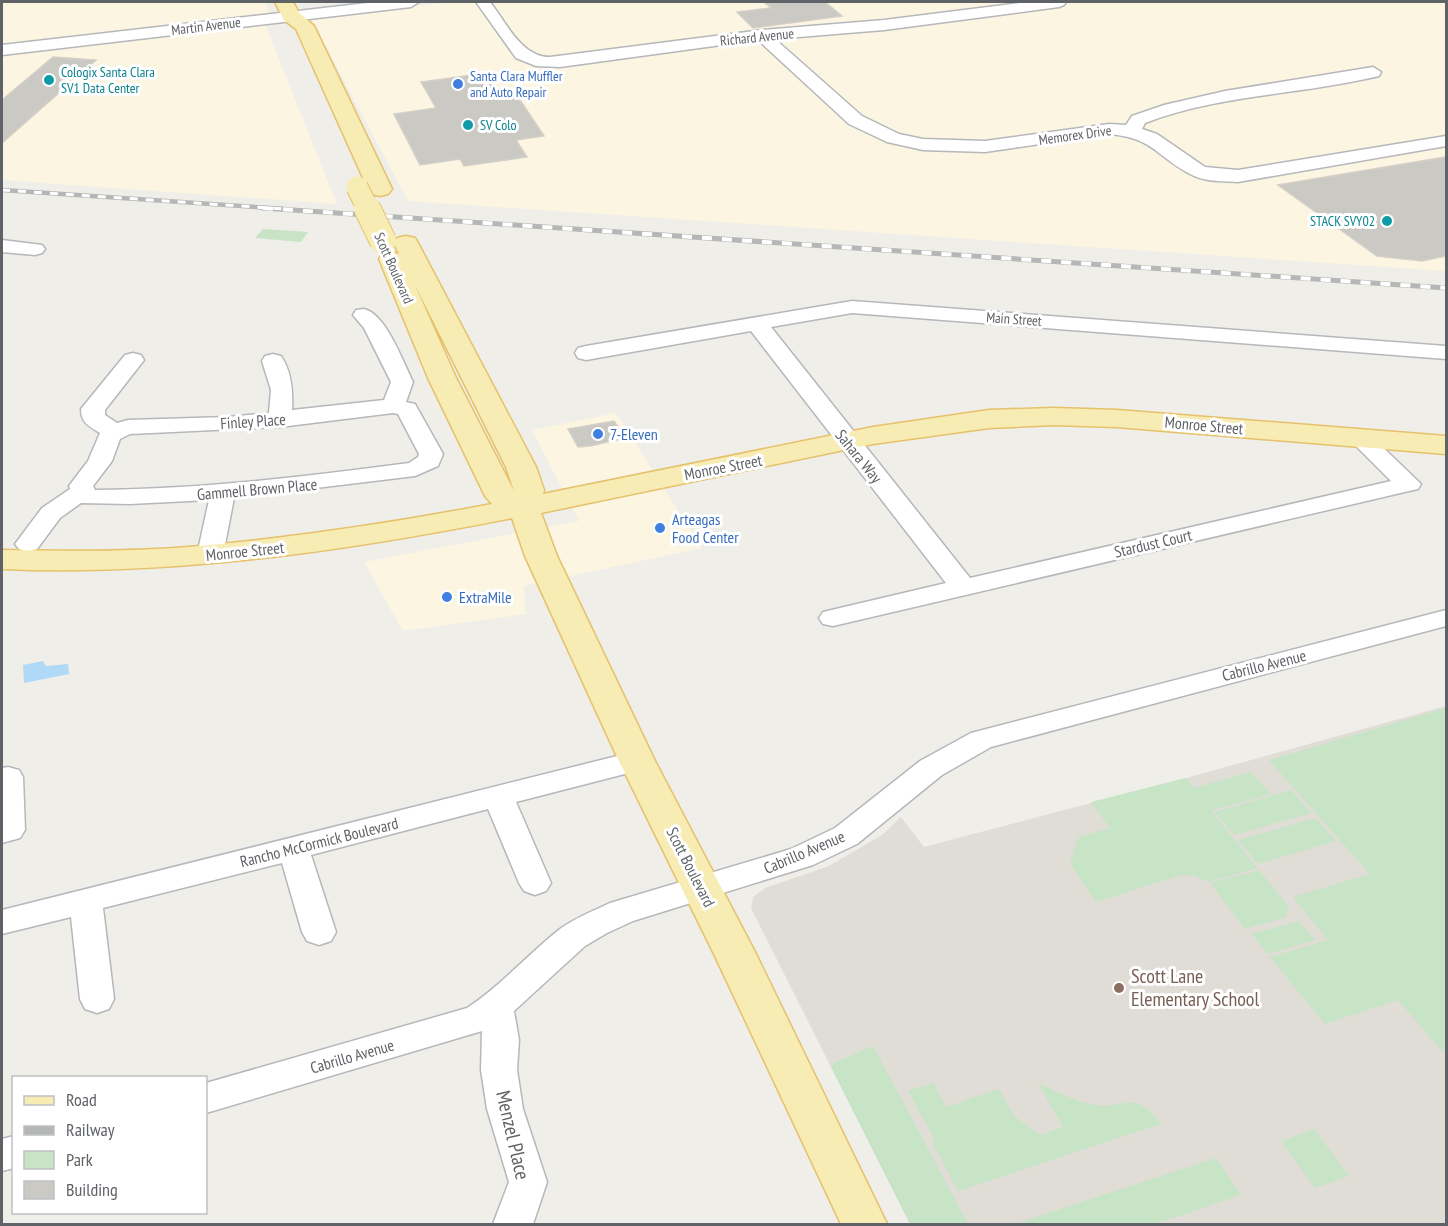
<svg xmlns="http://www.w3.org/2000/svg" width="1448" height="1226" font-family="'PT Sans Narrow',sans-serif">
	<rect width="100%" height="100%" fill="#f0eee8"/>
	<g fill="#fbf5e1">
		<path d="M2,2H265L270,13L2,45Z"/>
		<path d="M450,2H1446V271L408,201L311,18Z"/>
		<path d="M265,24L337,204L2,180V55Z"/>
		<path d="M616,413L702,548L524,586L526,614L403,631L364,562L579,521L532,430Z"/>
	</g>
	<path fill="#dfddd6" d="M1446,706V1224H910L751,908L753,897L765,888L829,866L882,835L901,817L924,847L1186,778Z"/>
	<g fill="#c7e4c7">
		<path d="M263,229L308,232L301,242L255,238Z"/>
		<path d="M1446,708V1050L1443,1052L1398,1000L1325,1024L1270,957L1328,940L1293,897L1370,874L1269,760Z"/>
		<path d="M1251,772L1271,794L1213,810L1208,806L1257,868L1209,882L1195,876L1181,875L1096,902L1070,863L1079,837L1110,828L1091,802L1186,778L1194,788Z"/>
		<path d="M1291,790L1311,813L1234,835L1215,812Z"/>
		<path d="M1316,818L1336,841L1258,864L1238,840Z"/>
		<path d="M1259,870L1289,907L1286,917L1245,929L1210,883Z"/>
		<path d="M1299,921L1315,940L1268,954L1252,934Z"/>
		<path d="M873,1046L968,1224H910L831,1067L834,1063Z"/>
		<path d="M933,1083L946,1107L999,1089L1014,1116L1041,1135L1063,1127L1038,1083C1056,1091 1075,1102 1095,1105C1128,1109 1134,1088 1161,1124L958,1191L932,1142L935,1140L908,1091Z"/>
		<path d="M1314,1129L1349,1176L1315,1188L1281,1141Z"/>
		<path d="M1216,1158L1241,1195L1155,1224H1015Z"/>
	</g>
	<path fill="#b0d9f7" d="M43,661L46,666L68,664L69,674L24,683L23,665Z"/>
	<g fill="#cbc9c4" stroke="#d4d0c7" stroke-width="1.5">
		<path d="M764,2H825L842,16L753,28L737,12L771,8Z"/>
		<path d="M53,57L96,60L2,143V100Z"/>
		<path d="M486,73L503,99L518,97L544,136L516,140L527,157L464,166L460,159L420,165L394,114L436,108L421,82Z"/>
		<path d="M1446,157V256L1422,261L1377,256L1278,185Z"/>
		<path d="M614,421L625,438L590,446L578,447L568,429Z"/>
	</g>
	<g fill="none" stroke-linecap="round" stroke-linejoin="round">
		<defs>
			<g id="minor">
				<path d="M376,2H419L411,7L2,55V45Z"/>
				<path d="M476,2H490C506,22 521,57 550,57L762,30L884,20L1028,2H1066L1064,5L1059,7L884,30L775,39L862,116L899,134L923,139L985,141L1109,124L1126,125L1132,116L1164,105L1225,91L1373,67L1381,72L1379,76C1301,95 1220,94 1145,123L1142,129L1157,134L1205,167L1238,170L1446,136V146L1238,182C1223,181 1206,182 1192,175C1156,157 1155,138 1109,134L985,152L923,150L887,142L849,124L758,40L560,67L536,66L516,58Z"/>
				<path d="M2,240L42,245L45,249L42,253L35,255L2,252Z"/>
				<path d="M852,301L1446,346V359L852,313L771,327L970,578L1391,481L1349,439L1353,434L1361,432L1369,434L1421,484L1418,489L1409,491L833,626L823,624L819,618L823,612L946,583L751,331L586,360L578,358L575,353L578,348L586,346Z"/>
				<path d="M364,309C386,314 403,362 413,382L406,402L415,404L443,454L438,466L415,476L234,498L223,555L219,560L210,563L201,560L197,555L209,500L130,504L81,503L60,518L37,549L28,552L19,549L15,544L42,508L70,489L69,486L88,461L100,433C89,426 81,423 81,409L125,355L133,353L141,355L144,360L105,410V415L117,423L128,420L228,417L269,413L271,390L262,361L265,356L273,354L281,356C292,372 293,392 292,410L384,400L391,382L364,328L353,315L356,310ZM393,413L398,414L419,454L418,457L409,463C304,477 200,489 95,490L93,486L112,461L120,439L130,434L280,427Z"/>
				<path d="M1446,610V626L991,747L942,775L857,844L813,865L633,921L607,933L585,946L514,1011L519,1040L517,1070L523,1109L547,1182L533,1224H493L509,1182L487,1109L481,1070L482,1031L206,1113V1083L467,1008C501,986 528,954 560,929C575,918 593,911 610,903L791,849L835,828L920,761L971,733Z"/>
				<path d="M637,751L648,754L652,761L648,768L516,802L551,883L546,891L535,895L524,891L519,883L488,809L311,855L336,932L331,941L319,945L307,941L302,932L282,863L103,908L114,999L109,1009L97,1013L85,1009L80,999L71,917L2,934V910Z"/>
				<path d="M8,767L19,770L23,777L25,830L20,838L2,843V768Z"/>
				<path d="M14,1136V1168L2,1171V1139Z"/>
			</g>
			<g id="major">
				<path d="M275,2H293L299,13L314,26L392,189L388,194L380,196L372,194L368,189L296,29L284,20Z"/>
				<path d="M406,236L415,238L418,243L536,467L544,490L543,494L873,427L989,410L1053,408L1117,410L1446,436V454L1117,427L1053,425L989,428L873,444L541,513L557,556L655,761L756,954L887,1224H841L714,954L619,761L525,556L512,518C344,551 174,576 2,569V550C64,551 127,552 189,547C291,538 392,523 492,504L485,496L428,378L379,259L382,254L391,252L399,254L394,243L397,238ZM414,283L506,467L514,491L456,378Z"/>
			</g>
		</defs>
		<use href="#minor" stroke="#b5b7bb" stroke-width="3"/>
		<use href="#major" stroke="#e5c16b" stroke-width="3"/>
		<use href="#minor" fill="#fff" fill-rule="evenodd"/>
		<use href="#major" fill="#f8ecb5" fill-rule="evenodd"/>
		<defs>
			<path id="rail-far1" d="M2,190L285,209"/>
			<path id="rail" d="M263,208L1446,288"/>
		</defs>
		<use href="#rail-far1" stroke="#b5b6b6" stroke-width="4.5"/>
		<use href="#rail" stroke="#b5b6b6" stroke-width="5"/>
		<use href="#rail-far1" stroke="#fff" stroke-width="3" stroke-dasharray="8" stroke-linecap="butt"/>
		<use href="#rail" stroke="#fff" stroke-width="4" stroke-dasharray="10" stroke-linecap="butt"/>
		<defs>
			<path id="major-bridge-far1" d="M357,187L368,209"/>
			<path id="major-bridge" d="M367,208L383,241"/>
		</defs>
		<use href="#major-bridge-far1" stroke="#e5c16b" stroke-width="23" stroke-linecap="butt"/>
		<use href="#major-bridge" stroke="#e5c16b" stroke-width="28" stroke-linecap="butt"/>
		<use href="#major-bridge-far1" stroke="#f8ecb5" stroke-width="21"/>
		<use href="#major-bridge" stroke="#f8ecb5" stroke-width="26"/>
	</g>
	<g fill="#0f9aa8" stroke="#fff" stroke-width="2">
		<circle cx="49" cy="80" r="6"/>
		<circle cx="468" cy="125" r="6"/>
		<circle cx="1387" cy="221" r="6"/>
	</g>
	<g fill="#3f7fe0" stroke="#fff" stroke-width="2">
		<circle cx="458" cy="84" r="6"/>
		<circle cx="598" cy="434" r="6"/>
		<circle cx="660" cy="528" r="6"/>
		<circle cx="447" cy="597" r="6"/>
	</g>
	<circle fill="#8d6e63" stroke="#fff" stroke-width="2" cx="1119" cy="988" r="6"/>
	<g text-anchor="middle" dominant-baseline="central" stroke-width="6" stroke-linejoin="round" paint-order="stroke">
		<g font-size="14" fill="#5f6266" stroke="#fff">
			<text transform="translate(206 26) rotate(-7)">Martin Avenue</text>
			<text transform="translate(757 37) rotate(-6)">Richard Avenue</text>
			<text transform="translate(1075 135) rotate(-8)">Memorex Drive</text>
			<text transform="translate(394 268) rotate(66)">Scott Boulevard</text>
			<text transform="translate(1014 319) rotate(4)">Main Street</text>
		</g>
		<g font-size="14" fill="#0d838f" stroke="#fff" text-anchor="start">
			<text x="61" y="72">Cologix Santa Clara<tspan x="61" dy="16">SV1 Data Center</tspan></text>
			<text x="480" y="125">SV Colo</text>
			<text x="1375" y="221" text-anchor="end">STACK SVY02</text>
		</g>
		<g font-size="14" fill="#366cbe" stroke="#fff" text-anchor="start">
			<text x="470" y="76">Santa Clara Muffler<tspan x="470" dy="16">and Auto Repair</tspan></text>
		</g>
		<g font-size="16" fill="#5f6266" stroke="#fff">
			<text transform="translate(253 421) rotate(-4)">Finley Place</text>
			<text transform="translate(1204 425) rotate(5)">Monroe Street</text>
			<text transform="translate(859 456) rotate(51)">Sahara Way</text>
			<text transform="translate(723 467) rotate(-11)">Monroe Street</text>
			<text transform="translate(257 489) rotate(-5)">Gammell Brown Place</text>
			<text transform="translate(1153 543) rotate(-13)">Stardust Court</text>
			<text transform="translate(245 551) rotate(-6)">Monroe Street</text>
			<text transform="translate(1264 665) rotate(-14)">Cabrillo Avenue</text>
			<text transform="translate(319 842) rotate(-14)">Rancho McCormick Boulevard</text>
			<text transform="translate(804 852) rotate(-23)">Cabrillo Avenue</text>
			<text transform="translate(691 867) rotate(63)">Scott Boulevard</text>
			<text transform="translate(352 1056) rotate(-16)">Cabrillo Avenue</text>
		</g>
		<g font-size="16" fill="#366cbe" stroke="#fff" text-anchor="start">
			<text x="610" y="434">7-Eleven</text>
			<text x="672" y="519">Arteagas<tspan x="672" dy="18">Food Center</tspan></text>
			<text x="459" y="597">ExtraMile</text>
		</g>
		<g font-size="20" fill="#785e54" stroke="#fff" text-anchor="start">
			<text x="1131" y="976">Scott Lane<tspan x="1131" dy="23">Elementary School</tspan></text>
		</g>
		<g font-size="20" fill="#5f6266" stroke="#fff">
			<text transform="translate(513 1135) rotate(77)">Menzel Place</text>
		</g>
	</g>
	<rect width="1448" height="1226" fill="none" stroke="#5f6266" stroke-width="6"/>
	<rect x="12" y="1076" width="195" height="138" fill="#ffffff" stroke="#bfc0c2" stroke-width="1.5"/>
	<rect x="24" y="1096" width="30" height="9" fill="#f8ecb5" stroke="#bfc0c2" stroke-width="1.5"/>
	<text x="66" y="1106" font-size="18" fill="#5f6266">Road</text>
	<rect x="24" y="1126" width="30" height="9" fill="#b5b6b6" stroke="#bfc0c2" stroke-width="1.5"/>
	<text x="66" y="1136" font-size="18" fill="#5f6266">Railway</text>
	<rect x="24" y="1151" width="30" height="18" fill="#c7e4c7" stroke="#bfc0c2" stroke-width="1.5"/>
	<text x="66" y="1166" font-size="18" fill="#5f6266">Park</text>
	<rect x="24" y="1181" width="30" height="18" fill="#cbc9c4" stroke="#bfc0c2" stroke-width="1.5"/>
	<text x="66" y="1196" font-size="18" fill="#5f6266">Building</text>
</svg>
